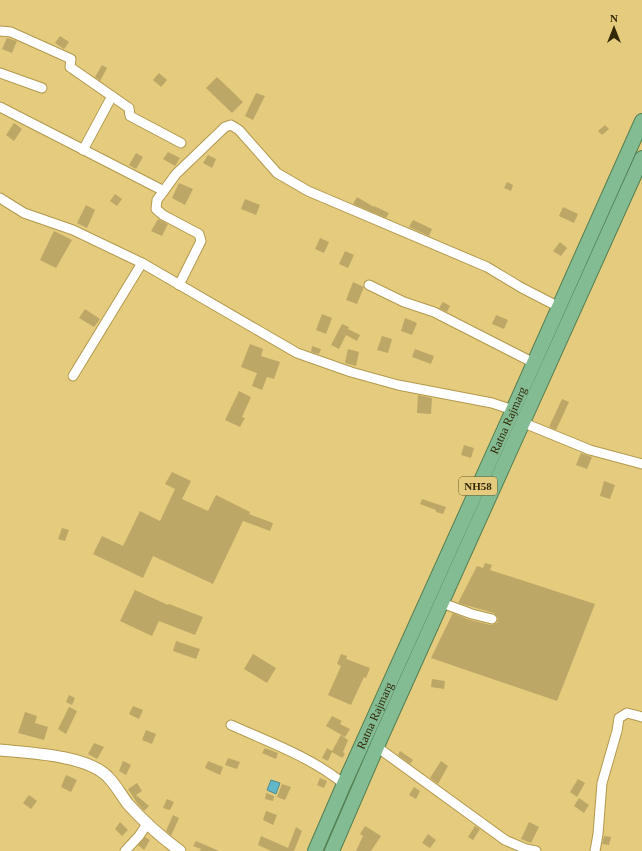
<svg xmlns="http://www.w3.org/2000/svg" width="642" height="851" font-family="Georgia,serif">
	<rect width="100%" height="100%" fill="#e4cb7e"/>
	<path fill="#60b7c8" stroke="#528c8e" d="M271,780L280,783L276,794L267,790Z"/>
	<g fill="#bda767">
		<path d="M60,36L69,42L64,49L55,43Z"/>
		<path d="M7,38L17,41L12,53L2,49Z"/>
		<path d="M102,65L107,68L100,81L95,77Z"/>
		<path d="M159,73L167,80L161,87L153,80Z"/>
		<path d="M217,77L243,102L232,113L206,88Z"/>
		<path d="M256,93L265,96L253,120L245,116Z"/>
		<path d="M14,123L22,129L14,141L6,135Z"/>
		<path d="M605,125L609,129L602,135L598,131Z"/>
		<path d="M168,152L180,158L175,166L163,159Z"/>
		<path d="M136,153L143,157L136,169L129,165Z"/>
		<path d="M208,155L216,159L212,168L203,163Z"/>
		<path d="M507,182L513,185L511,191L504,188Z"/>
		<path d="M179,183L193,189L185,205L172,198Z"/>
		<path d="M115,194L122,199L117,206L110,201Z"/>
		<path d="M357,197L374,207V206L389,213L386,218L353,204Z"/>
		<path d="M245,199L260,205L256,215L241,209Z"/>
		<path d="M86,205L95,210L87,228L77,223Z"/>
		<path d="M563,207L578,214L574,223L559,216Z"/>
		<path d="M158,219L168,224L162,236L151,231Z"/>
		<path d="M413,220L432,229L429,236L409,227Z"/>
		<path d="M54,231L72,240L56,268L40,260Z"/>
		<path d="M320,238L329,242L324,253L315,249Z"/>
		<path d="M560,242L567,248L561,256L553,251Z"/>
		<path d="M345,251L354,255L348,268L339,264Z"/>
		<path d="M353,282L364,287L357,304L346,300Z"/>
		<path d="M443,302L450,306L447,312L439,308Z"/>
		<path d="M85,309L100,319L94,327L79,318Z"/>
		<path d="M322,314L332,318L326,334L316,330Z"/>
		<path d="M496,315L508,320L504,329L492,324Z"/>
		<path d="M405,318L417,323L412,335L401,331Z"/>
		<path d="M342,324L349,327L348,329L360,335L357,341L346,335L339,349L331,345Z"/>
		<path d="M382,336L392,339L388,353L377,350Z"/>
		<path d="M250,344L263,349L261,356L280,362L274,379L267,377L262,390L252,386L257,373L241,367Z"/>
		<path d="M312,346L321,349L319,354L311,352Z"/>
		<path d="M348,349L359,352L356,366L345,363Z"/>
		<path d="M415,349L434,356L431,364L412,357Z"/>
		<path d="M239,391L251,397L242,417L245,418L240,427L225,420Z"/>
		<path d="M418,395L432,398L431,414L417,413Z"/>
		<path d="M562,399L569,402L556,430L549,427Z"/>
		<path d="M464,445L474,448L471,458L461,455Z"/>
		<path d="M581,453L592,457L587,469L576,465Z"/>
		<path d="M172,472L191,481L182,499L208,511L216,495L250,512L249,514L273,523L270,531L243,521L213,584L153,556L143,578L93,554L102,536L123,546L140,511L160,521L175,489L165,484Z"/>
		<path d="M604,481L615,485L610,499L600,496Z"/>
		<path d="M422,499L446,507L443,514L436,512V510L420,504Z"/>
		<path d="M62,528L69,530L65,541L58,539Z"/>
		<path d="M485,563L492,565L490,570L595,604L557,701L431,658L453,613L470,620L491,625L497,623L498,618L494,613L458,603L477,566L483,568Z"/>
		<path d="M135,590L168,605L169,604L203,617L195,635L159,621L152,636L120,621Z"/>
		<path d="M176,641L200,649L196,659L173,651Z"/>
		<path d="M253,654L276,668L267,683L244,669Z"/>
		<path d="M341,654L347,656L346,659L370,668L366,678L364,677L351,705L328,695L341,666L337,664Z"/>
		<path d="M432,679L445,681L444,689L431,687Z"/>
		<path d="M69,695L75,698L72,705L66,702Z"/>
		<path d="M133,706L143,710L139,719L129,714Z"/>
		<path d="M69,707L77,711L66,734L58,729Z"/>
		<path d="M25,712L37,716L35,723L48,727L44,740L18,733Z"/>
		<path d="M332,716L342,721L340,724L350,729L345,737L326,726Z"/>
		<path d="M146,730L156,734L152,744L142,740Z"/>
		<path d="M341,735L348,740L343,752L345,754L342,758L332,752L328,761L322,758L327,748L332,751Z"/>
		<path d="M94,743L104,747L97,759L88,754Z"/>
		<path d="M265,748L278,753L276,759L262,753Z"/>
		<path d="M400,751L413,760L410,764L398,755Z"/>
		<path d="M228,758L240,762L237,769L225,765Z"/>
		<path d="M123,761L131,765L126,775L119,771Z"/>
		<path d="M208,761L223,767L220,775L205,768Z"/>
		<path d="M441,761L448,766L438,784L430,778Z"/>
		<path d="M66,775L77,780L71,792L61,787Z"/>
		<path d="M320,778L327,781L324,788L317,785Z"/>
		<path d="M578,779L585,783L577,797L570,792Z"/>
		<path d="M137,783L142,791L136,795L149,806L144,811L137,803L128,789Z"/>
		<path d="M282,784L291,787L285,800L277,797Z"/>
		<path d="M414,787L420,791L416,799L409,795Z"/>
		<path d="M266,793L274,796L273,801L265,799Z"/>
		<path d="M29,795L37,801L31,809L23,803Z"/>
		<path d="M579,798L589,805L584,813L574,806Z"/>
		<path d="M167,799L174,802L170,810L163,808Z"/>
		<path d="M266,811L277,815L273,825L263,820Z"/>
		<path d="M173,815L179,818L171,836L166,831Z"/>
		<path d="M120,822L128,830L122,836L115,829Z"/>
		<path d="M529,822L539,827L531,843L521,839Z"/>
		<path d="M365,826L381,836L371,851H356L363,836L360,834Z"/>
		<path d="M475,826L480,829L473,840L468,837Z"/>
		<path d="M296,827L302,831L294,851H271L258,845L261,836L288,848Z"/>
		<path d="M428,834L436,840L430,848L422,843Z"/>
		<path d="M604,836L611,837L609,845L602,844Z"/>
		<path d="M145,837L150,840L144,850L138,845Z"/>
		<path d="M196,841L219,851H200L201,849L193,846Z"/>
	</g>
	<g fill="none" stroke-linecap="round" stroke-linejoin="round">
		<defs>
			<g id="minor">
				<path d="M0,31L11,32L71,59L70,67L129,108L130,116L181,143"/>
				<path d="M0,73L42,88"/>
				<path d="M0,107L164,191"/>
				<path d="M83,150L112,96"/>
				<path d="M0,198L24,213L73,230L142,263L297,353L351,372L398,385L492,403L513,410"/>
				<path d="M179,285L201,241L199,234L163,215L156,209L157,200L176,174L225,127L231,125L239,130L277,173L308,191L487,267L522,288L559,307"/>
				<path d="M369,285L404,302L434,312L534,363"/>
				<path d="M73,376L142,263"/>
				<path d="M524,423L590,450L642,464"/>
				<path d="M442,603L472,614L492,619"/>
				<path d="M231,725C269,742 311,757 344,784"/>
				<path d="M377,747L505,840L526,849L536,851"/>
				<path d="M125,851L139,836L147,824"/>
				<path d="M595,851L598,834L602,783L617,731L619,718L627,713L642,717"/>
			</g>
			<path id="tertiary" d="M0,750C30,753 87,755 108,777C116,785 121,795 128,804C144,822 161,837 180,851"/>
			<g id="trunk">
				<path id="s1" d="M315,851L344,784L513,410L642,121"/>
				<path d="M332,851L382,735L642,158"/>
			</g>
		</defs>
		<use href="#minor" stroke="#b2994d" stroke-width="11"/>
		<use href="#tertiary" stroke="#b2994d" stroke-width="13"/>
		<use href="#trunk" stroke="#537e51" stroke-width="16"/>
		<use href="#minor" stroke="#fff" stroke-width="9"/>
		<use href="#tertiary" stroke="#fff" stroke-width="11"/>
		<use href="#trunk" stroke="#83bc93" stroke-width="14"/>
	</g>
	<g text-anchor="middle" dominant-baseline="central" stroke-width="3" stroke-linejoin="round" paint-order="stroke">
		<rect fill="#e4cb7e" stroke="#685a2b" stroke-width="1" x="459" y="477" width="38" height="18" rx="3"/>
		<g font-size="11" font-weight="bold" fill="#332908">
			<text x="478" y="486">NH58</text>
		</g>
		<g font-size="12" fill="#332908" stroke="#e4cb7e">
			<text stroke="none"><textPath href="#s1" startOffset="472">Ratna Rajmarg</textPath></text>
			<text stroke="none"><textPath href="#s1" startOffset="148">Ratna Rajmarg</textPath></text>
		</g>
	</g>
	<g transform="translate(614 28)" stroke="#e4cb7e" stroke-width="3" paint-order="stroke">
	<path d="M0-3L7 15L0 10L-7 15Z" fill="#332908"/>
	<text y="-6" font-size="11" font-weight="bold" text-anchor="middle" fill="#332908">N</text>
	</g>
</svg>
